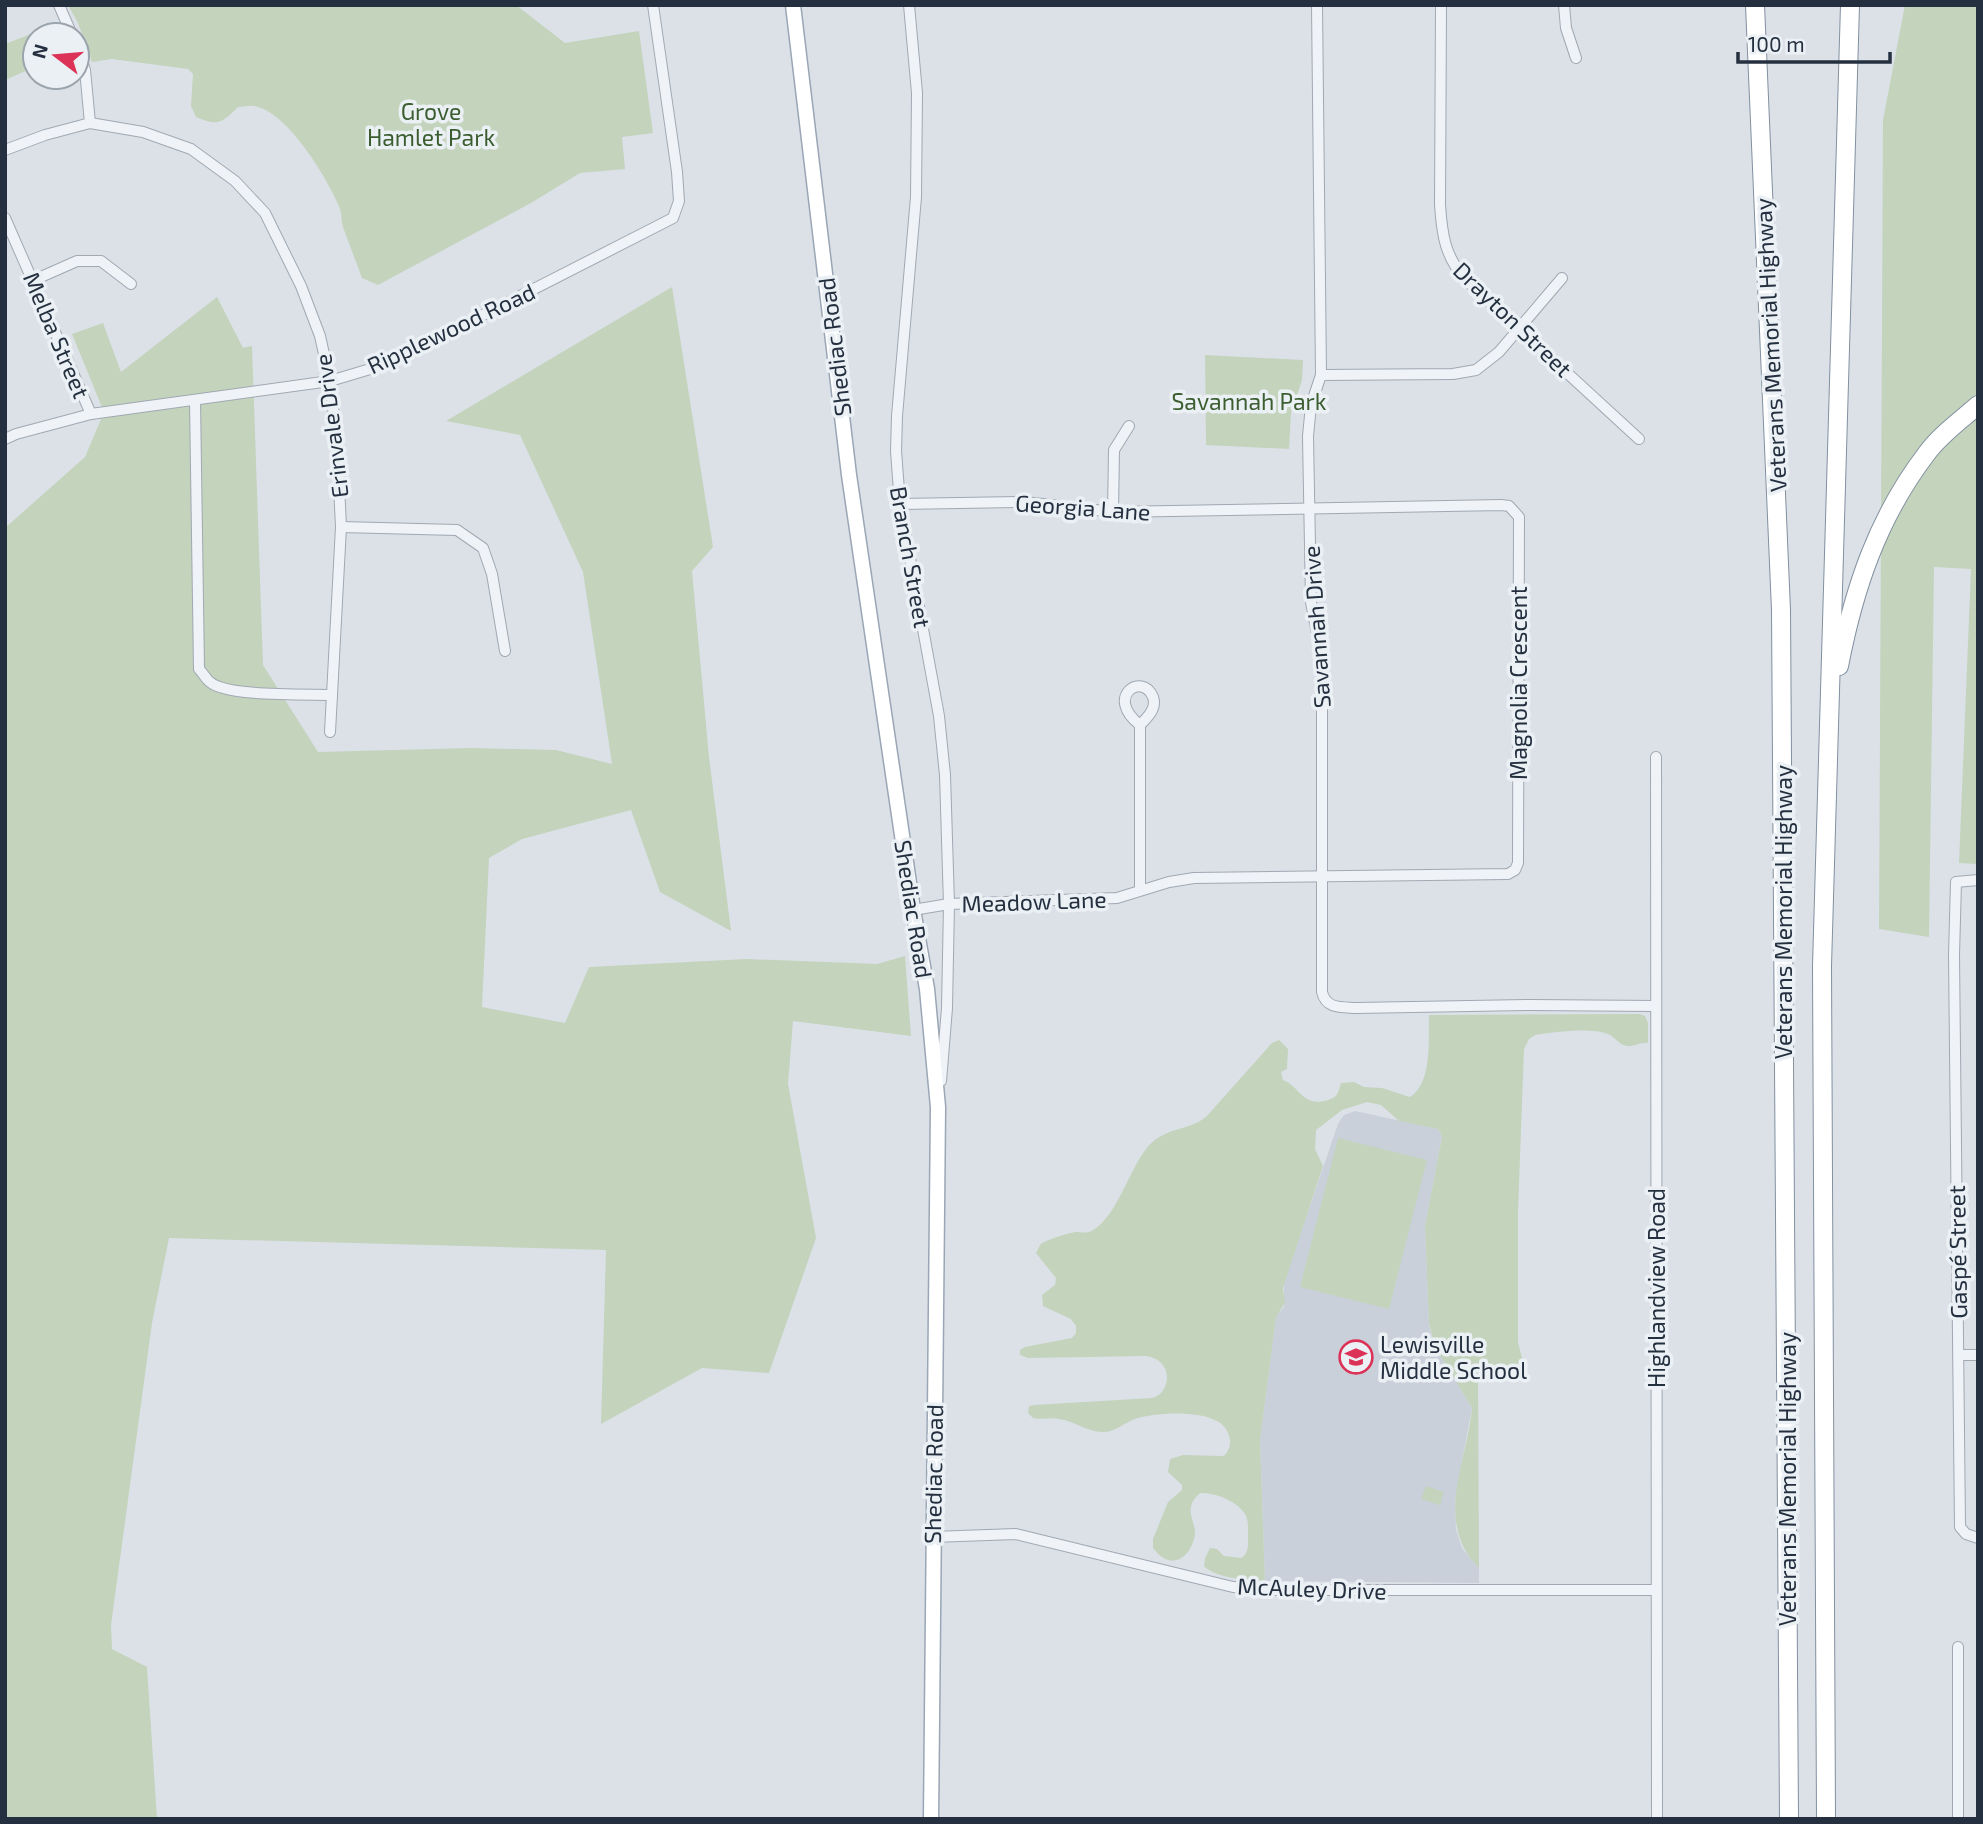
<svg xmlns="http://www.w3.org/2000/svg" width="1983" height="1824" font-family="'Exo 2',sans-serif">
	<rect width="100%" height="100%" fill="#dce1e8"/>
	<path fill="#c9d0da" d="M1355,1111L1438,1129L1442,1137L1425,1226L1429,1324L1432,1341L1472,1408L1458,1482L1455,1502L1456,1530L1462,1548L1479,1568V1583L1265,1581L1260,1441L1276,1316L1284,1307V1282L1338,1124L1344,1115Z"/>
	<g fill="#c3d3bc">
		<path d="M68,5H516L565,43L639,31L653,133L622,137L625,169L580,173L531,203L378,285L362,278C356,261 349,244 343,227C341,220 342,213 339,206C327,178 287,111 254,106C249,105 243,107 238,107C221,124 218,126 196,117L191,106L193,74L188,69L112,59L92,62L78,23Z"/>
		<path d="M1905,5H1978V864L1959,863L1971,569L1934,567L1929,937L1879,929L1883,120Z"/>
		<path d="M54,25L60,35H35V67L5,80V44Z"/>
		<path d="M672,287L713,547L692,571L709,757L731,931L660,892L631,810L522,839L489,858L482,1007L565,1023L589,967L747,959L877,964L905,956L911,1036L793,1021L788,1084L816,1238L769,1373L702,1368L601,1424L606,1250L169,1238L152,1323L111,1625L112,1649L147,1667L157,1819H5V528L85,457L104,412L72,334L103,323L121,372L217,297L243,348L252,346L263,665L318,752L471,748L556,750L612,764L583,572L520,435L446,421Z"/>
		<path d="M1205,355L1303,360L1302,380L1291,413L1289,449L1206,445Z"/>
		<path d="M1639,1014L1645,1016L1648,1023V1043C1640,1042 1634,1047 1627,1046C1619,1045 1615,1037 1608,1034C1592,1027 1553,1032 1535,1035L1529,1039L1524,1049L1518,1211V1342L1523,1362L1518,1366L1478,1367L1479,1568C1433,1522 1467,1463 1472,1408L1435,1347L1429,1324L1425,1226L1442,1137L1438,1129L1399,1121L1381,1105L1367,1102L1342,1110L1316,1130L1315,1149L1323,1166L1283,1288L1285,1303L1276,1317L1260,1441L1265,1581C1249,1581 1215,1578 1204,1566L1205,1558L1210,1548L1217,1549L1224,1556L1242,1558C1249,1551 1248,1546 1248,1537C1248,1529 1249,1521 1245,1514C1237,1501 1215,1492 1200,1493C1195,1498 1192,1501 1191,1507C1189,1517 1196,1525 1195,1535C1190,1560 1170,1571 1153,1548V1539L1168,1502L1182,1490V1485L1168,1472L1170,1459L1183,1455L1224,1456C1231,1449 1232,1440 1227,1431C1217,1408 1155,1412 1135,1419C1123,1423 1115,1433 1101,1432C1086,1431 1074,1421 1059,1419C1050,1417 1042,1420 1033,1418L1028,1413L1029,1406L1034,1405L1152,1398C1166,1395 1172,1375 1162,1364C1158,1359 1152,1357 1146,1356L1028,1358L1020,1355V1350L1025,1347L1072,1338L1076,1333V1326L1071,1319L1043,1306L1042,1295L1055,1285L1056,1278L1036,1253C1037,1251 1040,1245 1041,1244C1045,1240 1072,1232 1077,1232C1083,1232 1087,1234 1093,1230C1116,1217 1129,1171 1146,1149C1164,1126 1187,1132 1206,1117L1272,1043L1279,1040L1288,1049L1287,1069L1281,1072L1283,1080C1300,1086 1302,1108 1328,1100C1338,1097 1338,1093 1341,1083L1354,1082L1364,1087L1382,1088L1410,1097C1433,1082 1428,1039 1429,1015Z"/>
		<path d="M1338,1138L1427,1160L1389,1309L1300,1287Z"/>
		<path d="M1426,1486L1444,1492L1440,1505L1421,1499Z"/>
	</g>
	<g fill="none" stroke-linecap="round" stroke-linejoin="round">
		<defs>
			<g id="street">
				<path d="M59,5L72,35"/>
				<path d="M909,5L917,93L916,197L897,416L896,451L900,504L939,716L945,775L949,904L947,1008L941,1081"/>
				<path d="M1317,5L1321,375L1311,405L1308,436L1311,602L1322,659V992C1326,1009 1341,1007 1356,1008L1530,1005L1656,1006"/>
				<path d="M1441,5L1440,205C1442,235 1445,257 1466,280L1639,439"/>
				<path d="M1564,5L1566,28L1576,58"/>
				<path d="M77,47L85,70L90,123"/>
				<path d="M5,150L45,135L90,123L143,132L191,149L235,181L265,213L301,286L320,336L330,381L337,444L341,527L330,732"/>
				<path d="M5,218L91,414"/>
				<path d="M34,280L77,261H101L131,284"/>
				<path d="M1321,375L1453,374L1476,370L1499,352L1562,278"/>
				<path d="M195,400L199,669C203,673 206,679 210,682C227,697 307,694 332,695"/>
				<path d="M5,439L16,434L91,414L330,381L387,364L673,218L679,201L677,172L653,5"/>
				<path d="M900,504L1025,502L1113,512L1501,505L1509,506L1519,517L1518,863L1515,870L1508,874L1194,878L1169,882L1117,898L949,904L913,910"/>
				<path d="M1113,512L1114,450L1129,426"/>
				<path d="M341,527L457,530L483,548L492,574L505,651"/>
				<path d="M1140,725C1104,697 1142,671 1153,697C1157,708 1148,717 1140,725V890"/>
				<path d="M1656,757L1657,1819"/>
				<path d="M1978,880L1956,882L1954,955L1960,1527L1966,1534L1978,1538"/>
				<path d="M1959,1355H1978"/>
				<path d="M932,1537L1016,1534L1233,1587L1274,1590H1656"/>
				<path d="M1958,1647V1819"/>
			</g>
			<path id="primary" d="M793,5L849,475L913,910L927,989L938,1107L931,1819"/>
			<g id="highway">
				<path d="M1755,5L1781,610L1789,1819"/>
				<path d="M1839,666C1854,588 1878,517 1927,453C1940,435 1961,420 1978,405"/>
				<path d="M1826,1819L1822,966L1850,5"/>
			</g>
		</defs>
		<use href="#street" stroke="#a1a8b2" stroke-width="12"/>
		<use href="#primary" stroke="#9aa6b5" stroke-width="17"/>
		<use href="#highway" stroke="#8290a0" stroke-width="20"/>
		<use href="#street" stroke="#eff2f6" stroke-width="10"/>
		<use href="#primary" stroke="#fff" stroke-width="14"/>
		<use href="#highway" stroke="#fff" stroke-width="18"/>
	</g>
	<defs>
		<symbol id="school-ring" viewBox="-11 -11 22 22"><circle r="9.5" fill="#ebf0f5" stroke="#dc3257" stroke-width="1.5"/><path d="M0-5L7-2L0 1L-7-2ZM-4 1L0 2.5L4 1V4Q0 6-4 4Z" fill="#dc3257"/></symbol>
	</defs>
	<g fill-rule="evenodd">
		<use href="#school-ring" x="1337" y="1338" width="38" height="38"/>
	</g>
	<g text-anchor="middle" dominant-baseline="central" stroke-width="7" stroke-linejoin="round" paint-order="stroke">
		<g font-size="23" fill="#3b5d30" stroke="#ebf0f5">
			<text x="431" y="111">Grove<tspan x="431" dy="26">Hamlet Park</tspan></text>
			<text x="1249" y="401">Savannah Park</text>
		</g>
		<g font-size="23" fill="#24303f" stroke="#ebf0f5">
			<text transform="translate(1513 319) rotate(44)">Drayton Street</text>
			<text transform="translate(451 328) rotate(-25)">Ripplewood Road</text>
			<text transform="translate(57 335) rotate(67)">Melba Street</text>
			<text transform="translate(1770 345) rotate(-93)">Veterans Memorial Highway</text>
			<text transform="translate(834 347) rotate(-97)">Shediac Road</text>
			<text transform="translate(331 426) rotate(-97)">Erinvale Drive</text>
			<text transform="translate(1083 507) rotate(4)">Georgia Lane</text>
			<text transform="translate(911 557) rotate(80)">Branch Street</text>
			<text transform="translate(1316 627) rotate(-94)">Savannah Drive</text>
			<text transform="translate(1518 683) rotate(-90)">Magnolia Crescent</text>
			<text transform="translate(1034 901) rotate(-2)">Meadow Lane</text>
			<text transform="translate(914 909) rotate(81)">Shediac Road</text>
			<text transform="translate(1783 912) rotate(-90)">Veterans Memorial Highway</text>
			<text transform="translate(1957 1252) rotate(-91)">Gaspé Street</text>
			<text transform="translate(1656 1288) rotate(-90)">Highlandview Road</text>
			<text transform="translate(933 1474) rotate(-89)">Shediac Road</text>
			<text transform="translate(1787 1479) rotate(-90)">Veterans Memorial Highway</text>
			<text transform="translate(1312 1588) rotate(2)">McAuley Drive</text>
		</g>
		<g font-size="23" fill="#24303f" stroke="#ebf0f5" text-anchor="start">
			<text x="1380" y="1344">Lewisville<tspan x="1380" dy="26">Middle School</tspan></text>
		</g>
	</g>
	<rect width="1983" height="1824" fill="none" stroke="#24303f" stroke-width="14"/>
	<g transform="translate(56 56) rotate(286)"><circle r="33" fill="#ebf0f5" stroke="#9ba3ac" stroke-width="2"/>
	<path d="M0-5L12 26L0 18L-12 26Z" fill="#dc3257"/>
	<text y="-10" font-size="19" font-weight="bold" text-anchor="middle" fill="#24303f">N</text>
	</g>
	<path d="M1738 52v10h152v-10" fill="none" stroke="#24303f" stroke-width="3.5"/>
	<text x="1748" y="52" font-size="21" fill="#24303f" stroke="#ebf0f5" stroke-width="5" paint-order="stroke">100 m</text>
</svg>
